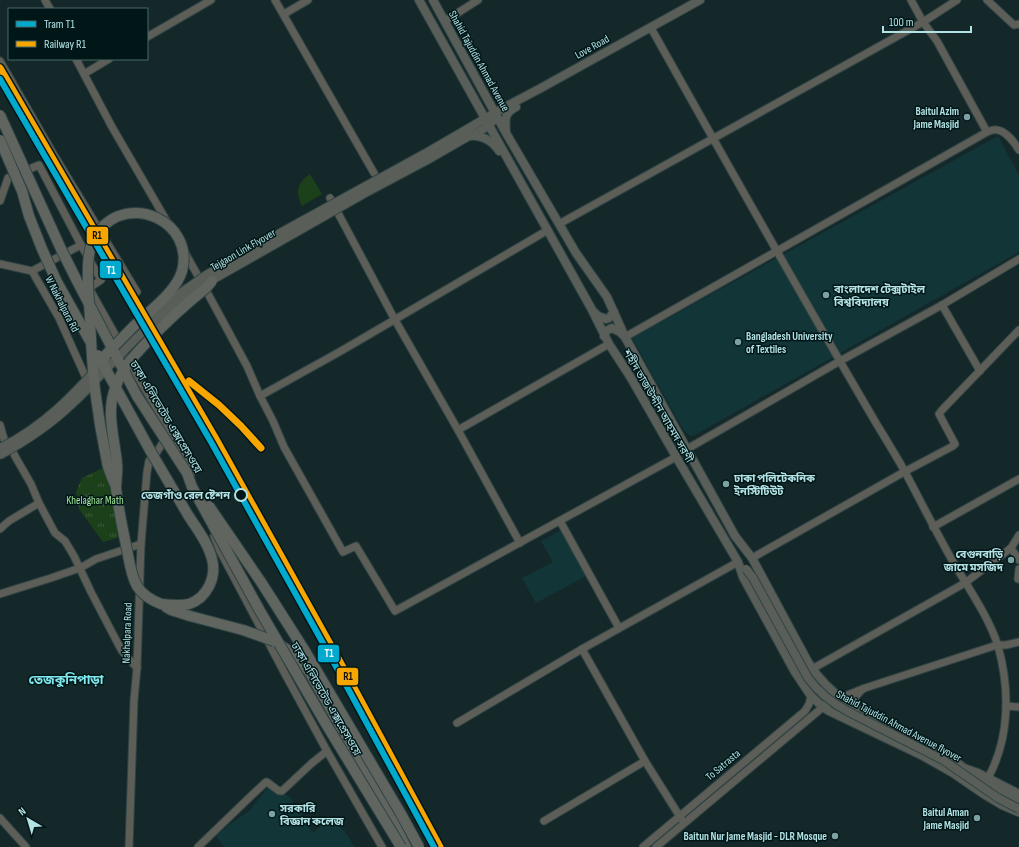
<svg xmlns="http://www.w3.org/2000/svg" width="1019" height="847" font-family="'Sofia Sans Condensed','Noto Sans Bengali',sans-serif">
	<defs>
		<pattern id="park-tufts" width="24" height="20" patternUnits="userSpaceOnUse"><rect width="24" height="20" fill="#1c4019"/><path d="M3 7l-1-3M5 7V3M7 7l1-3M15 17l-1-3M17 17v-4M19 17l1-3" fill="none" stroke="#3b5b3a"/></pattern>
	</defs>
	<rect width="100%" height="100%" fill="#152829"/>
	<g fill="#123537">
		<path d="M998,136L1019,175V252L695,435L691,436L686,433L680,424L632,338Z"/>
		<path d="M563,529L588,575L536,603L522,578L553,562L541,541Z"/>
		<path d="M269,786L290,797L313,833L330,817L345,832L355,847H224L216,836L230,824L249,811Z"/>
	</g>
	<path fill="#1c4019" d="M310,174L322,194L302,206C295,192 297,183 310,174Z"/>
	<path fill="url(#park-tufts)" d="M105,467L110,482L120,537L103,542L79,509L76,492L82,478Z"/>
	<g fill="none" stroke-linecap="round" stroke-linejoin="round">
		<defs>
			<g id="minor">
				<path d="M45,0L50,9"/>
				<path d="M275,0L374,173"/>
				<path d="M911,0L923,22L937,41L987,132"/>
				<path d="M987,0L1014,25L1019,24"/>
				<path d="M284,14L308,0"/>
				<path d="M445,21L478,0"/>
				<path d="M651,28C725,160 799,292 876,423C885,438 895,454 904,470C920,500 935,530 952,560C967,586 989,617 998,646C1010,689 1010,738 988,778"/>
				<path d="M147,37L211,0"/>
				<path d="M76,59L112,127L169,225"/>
				<path d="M0,61L54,155L137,292"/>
				<path d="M84,74L109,59"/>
				<path d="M330,198L395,320L458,430L520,543"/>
				<path d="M0,201L8,178L39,165L81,245L101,280L89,288L117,338L121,349L167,426L185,458L191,474"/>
				<path d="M559,224L923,22L957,0"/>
				<path d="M184,251L207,292L247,366L260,396L273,421L284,447L343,552L356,546L395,611L676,457"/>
				<path d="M0,264L32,271L59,318L86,378"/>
				<path d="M32,271L81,245"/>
				<path d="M942,305L980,371"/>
				<path d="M625,337L987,132C990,131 994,129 997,130C1006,131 1015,143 1019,150"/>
				<path d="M260,396L341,351L548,230"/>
				<path d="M0,425L4,439L10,446L16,458L31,484L39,503L55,533L65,541L74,556L91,592L115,638L122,651L137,668"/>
				<path d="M458,430L609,344"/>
				<path d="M687,449L840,361L942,305L1019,259"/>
				<path d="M560,521L619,628"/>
				<path d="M933,527L1019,479"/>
				<path d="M0,529L9,521L39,503"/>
				<path d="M214,536L220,551L284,672L327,751L382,847"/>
				<path d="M1011,548L1019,560"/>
				<path d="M752,558L904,472L953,446L955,444L939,414L942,410L1019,330"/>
				<path d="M1019,569L1018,579H1019"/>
				<path d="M0,594L51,578L80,568L96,559L141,544"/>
				<path d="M582,649L645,761L682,820"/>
				<path d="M812,669L965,583L1011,548L1019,535"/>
				<path d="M840,698L865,688L997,645H1006L1019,642"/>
				<path d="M1006,706L1019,707"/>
				<path d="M859,711C852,701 854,697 863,689"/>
				<path d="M457,723L582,649L738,562"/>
				<path d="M0,818L26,847"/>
				<path d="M544,821L645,761"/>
				<path d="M129,847L134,700L137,668L141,544L147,472L149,461L155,455L167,436"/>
				<path d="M198,847L252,795L266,782H267L279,791H282L312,763L327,751"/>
				<path d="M643,847L805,711L809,704L811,696"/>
				<path d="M656,847L823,707"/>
			</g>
			<g id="major">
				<path d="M419,0L591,308L609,344L631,378L678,460L738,562L743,577L795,672L811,696L823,707L836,699"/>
				<path d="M433,0L506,133L576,253L607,297L625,337L735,536L752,558L808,662C837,709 887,724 933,749C940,753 947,757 954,761C958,763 961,766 964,768C969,770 974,771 978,773C992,780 1005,787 1019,794"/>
				<path d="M506,132C505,119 504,113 516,107"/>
				<path d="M470,136C478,132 486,129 492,122"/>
				<path d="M426,153L505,107L541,88L700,0"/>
				<path d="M429,159L469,136C481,134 493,141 499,151"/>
				<path d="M594,312L598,316L606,319L609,318L614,312"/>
				<path d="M604,336L606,331L612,328L620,332L624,336"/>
				<path d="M825,705L823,707L829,711L923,756L953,773L982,793L1002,805L1018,812"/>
				<path d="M976,777L991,787L1019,801"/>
			</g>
			<g id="highway">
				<path d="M161,604C170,605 180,606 189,604C207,598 217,577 212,559C208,543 197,529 188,515"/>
				<path d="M166,607L171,610L190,616"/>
				<path d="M277,643L294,654L310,673L382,799L406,847"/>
			</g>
		</defs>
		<use href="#minor" stroke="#304445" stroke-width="9"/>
		<use href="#major" stroke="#304445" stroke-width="10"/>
		<use href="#highway" stroke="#304445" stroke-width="12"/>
		<use href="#minor" stroke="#5c5e57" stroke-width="7"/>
		<use href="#major" stroke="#595e58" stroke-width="8"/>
		<use href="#highway" stroke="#606560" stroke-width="10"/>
		<defs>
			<g id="major-bridge">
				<path d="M152,315L172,299L206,275L289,228L426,153"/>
				<path d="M0,448C44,427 74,394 106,359"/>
				<path d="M0,455C26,441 50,425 72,404C88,390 102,373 117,358C141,332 168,308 198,288L367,192L429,159"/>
				<path d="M746,569L753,578L808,678C819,693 832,703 849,712L943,760L998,798L1019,809"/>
			</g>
			<g id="highway-bridge">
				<path d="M0,115L61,249L76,279L137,396L187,473L192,487L260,611L326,724L401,847"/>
				<path d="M0,140L22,191L29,216L42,249L57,282L90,341"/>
				<path d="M98,355L151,452L188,515"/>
				<path d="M101,360C112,348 123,337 135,325C150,310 176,292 182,271C195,222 129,191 98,232C93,239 90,247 89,255C86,275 89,297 90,318C91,342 92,366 95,390C98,414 102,438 107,462C108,470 113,479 116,487"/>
				<path d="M209,506L261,582L305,651L401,814L419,847"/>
				<path d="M161,604C151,600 142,595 137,586C130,574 129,558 126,545C122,526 118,507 116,488C116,480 118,472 117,464C115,439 105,411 116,386C118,381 120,375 124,370C130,359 139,351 147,342C166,322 186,304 207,287L212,281"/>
				<path d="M190,616L243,630L274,641"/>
			</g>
		</defs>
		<use href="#major-bridge" stroke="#304445" stroke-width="10" stroke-linecap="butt"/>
		<use href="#highway-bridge" stroke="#304445" stroke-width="12" stroke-linecap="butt"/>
		<use href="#major-bridge" stroke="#595e58" stroke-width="8"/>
		<use href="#highway-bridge" stroke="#606560" stroke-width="10"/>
		<defs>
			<g id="rail-1">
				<path d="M0,68L216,439L339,660L440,847"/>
				<path d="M189,381L219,405L241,426L261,448"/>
			</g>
		</defs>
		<use href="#rail-1" stroke="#011617" stroke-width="10"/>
		<use href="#rail-1" stroke="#f7a600" stroke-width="7"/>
		<defs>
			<path id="tram-1" d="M0,79L211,442L334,663L434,847"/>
		</defs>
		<use href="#tram-1" stroke="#011617" stroke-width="9"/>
		<use href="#tram-1" stroke="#00a9ce" stroke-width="6"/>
	</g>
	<g fill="#7ca1a3" stroke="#011617" stroke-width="1.5">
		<circle cx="967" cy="117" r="4"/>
		<circle cx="826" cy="295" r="4"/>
		<circle cx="738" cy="342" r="4"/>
		<circle cx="726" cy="484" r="4"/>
		<circle cx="1011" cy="560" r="4"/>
		<circle cx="272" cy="814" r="4"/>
		<circle cx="977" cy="818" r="4"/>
		<circle cx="835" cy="836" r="4"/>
	</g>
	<circle fill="#011617" stroke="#b3e2e5" stroke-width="2" cx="241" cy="495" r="6"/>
	<g text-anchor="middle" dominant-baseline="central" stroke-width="3" stroke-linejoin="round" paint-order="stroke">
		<g font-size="11" fill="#b3e2e5" stroke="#011617">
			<text transform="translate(592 47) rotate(-29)">Love Road</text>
			<text transform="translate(479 61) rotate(61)">Shahid Tajuddin Ahmad Avenue</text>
			<text transform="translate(243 250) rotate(-30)">Tejgaon Link Flyover</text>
			<text transform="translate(62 304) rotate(63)">W Nakhalpara Rd</text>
			<text transform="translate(658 406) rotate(60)">শহীদ তাজউদ্দীন আহমদ সরণী</text>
			<text transform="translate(166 417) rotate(59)">ঢাকা এলিভেটেড এক্সপ্রেসওয়ে</text>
			<text transform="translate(127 633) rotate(-88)">Nakhalpara Road</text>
			<text transform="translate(326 699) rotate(60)">ঢাকা এলিভেটেড এক্সপ্রেসওয়ে</text>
			<text transform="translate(899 726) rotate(28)">Shahid Tajuddin Ahmad Avenue flyover</text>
			<text transform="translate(723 765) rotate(-40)">To Satrasta</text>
		</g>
		<g font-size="11" font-weight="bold" fill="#b3e2e5" stroke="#011617" text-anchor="end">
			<text x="959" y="111">Baitul Azim<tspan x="959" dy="13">Jame Masjid</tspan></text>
			<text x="834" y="289" text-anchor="start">বাংলাদেশ টেক্সটাইল<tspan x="834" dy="13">বিশ্ববিদ্যালয়</tspan></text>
			<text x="746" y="336" text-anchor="start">Bangladesh University<tspan x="746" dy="13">of Textiles</tspan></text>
			<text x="734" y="478" text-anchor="start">ঢাকা পলিটেকনিক<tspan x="734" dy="13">ইনস্টিটিউট</tspan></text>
			<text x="1003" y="554">বেগুনবাড়ি<tspan x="1003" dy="13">জামে মসজিদ</tspan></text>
			<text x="280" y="808" text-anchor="start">সরকারি<tspan x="280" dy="13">বিজ্ঞান কলেজ</tspan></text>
			<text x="969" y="812">Baitul Aman<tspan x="969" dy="13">Jame Masjid</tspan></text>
			<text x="827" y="836">Baitun Nur Jame Masjid - DLR Mosque</text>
		</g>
		<g font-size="11" font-weight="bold" fill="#b3e2e5" stroke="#011617" text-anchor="end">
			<text x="230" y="495">তেজগাঁও রেল ষ্টেশন</text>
		</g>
		<g font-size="11" fill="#a3e597" stroke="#011617">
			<text x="95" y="500">Khelaghar Math</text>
		</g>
		<g font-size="13" font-weight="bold" fill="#80e8ee" stroke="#011617">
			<text x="66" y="680">তেজকুনিপাড়া</text>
		</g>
	</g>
	<g stroke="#011617" stroke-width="1.5">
		<rect x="86" y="226" width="23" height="19" rx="4" fill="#f7a600"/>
		<rect x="99" y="260" width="23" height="19" rx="4" fill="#00a9ce"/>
		<rect x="317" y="644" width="23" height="19" rx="4" fill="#00a9ce"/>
		<rect x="336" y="667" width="23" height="19" rx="4" fill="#f7a600"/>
	</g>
	<g font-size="11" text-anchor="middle" font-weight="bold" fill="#fff">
		<text x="111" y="274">T1</text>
		<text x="329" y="657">T1</text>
	</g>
	<g font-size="11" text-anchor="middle" font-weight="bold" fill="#111">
		<text x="97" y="239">R1</text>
		<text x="348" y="680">R1</text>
	</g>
	<rect x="8" y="8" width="140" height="52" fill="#011617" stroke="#486869"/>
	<rect x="16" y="21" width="20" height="6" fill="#00a9ce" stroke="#486869"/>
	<text x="44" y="28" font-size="12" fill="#b3e2e5">Tram T1</text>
	<rect x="16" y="41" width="20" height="6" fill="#f7a600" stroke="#486869"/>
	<text x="44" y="48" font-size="12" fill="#b3e2e5">Railway R1</text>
	<g transform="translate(28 819) rotate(322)" stroke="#011617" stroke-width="3" paint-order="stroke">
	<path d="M0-3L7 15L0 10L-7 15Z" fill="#b3e2e5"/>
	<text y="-6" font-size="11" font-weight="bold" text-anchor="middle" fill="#b3e2e5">N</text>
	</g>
	<path d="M883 26v6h88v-6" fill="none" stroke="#b3e2e5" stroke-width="2"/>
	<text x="889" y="26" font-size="12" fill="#b3e2e5" stroke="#011617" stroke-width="3" paint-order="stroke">100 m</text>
</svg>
